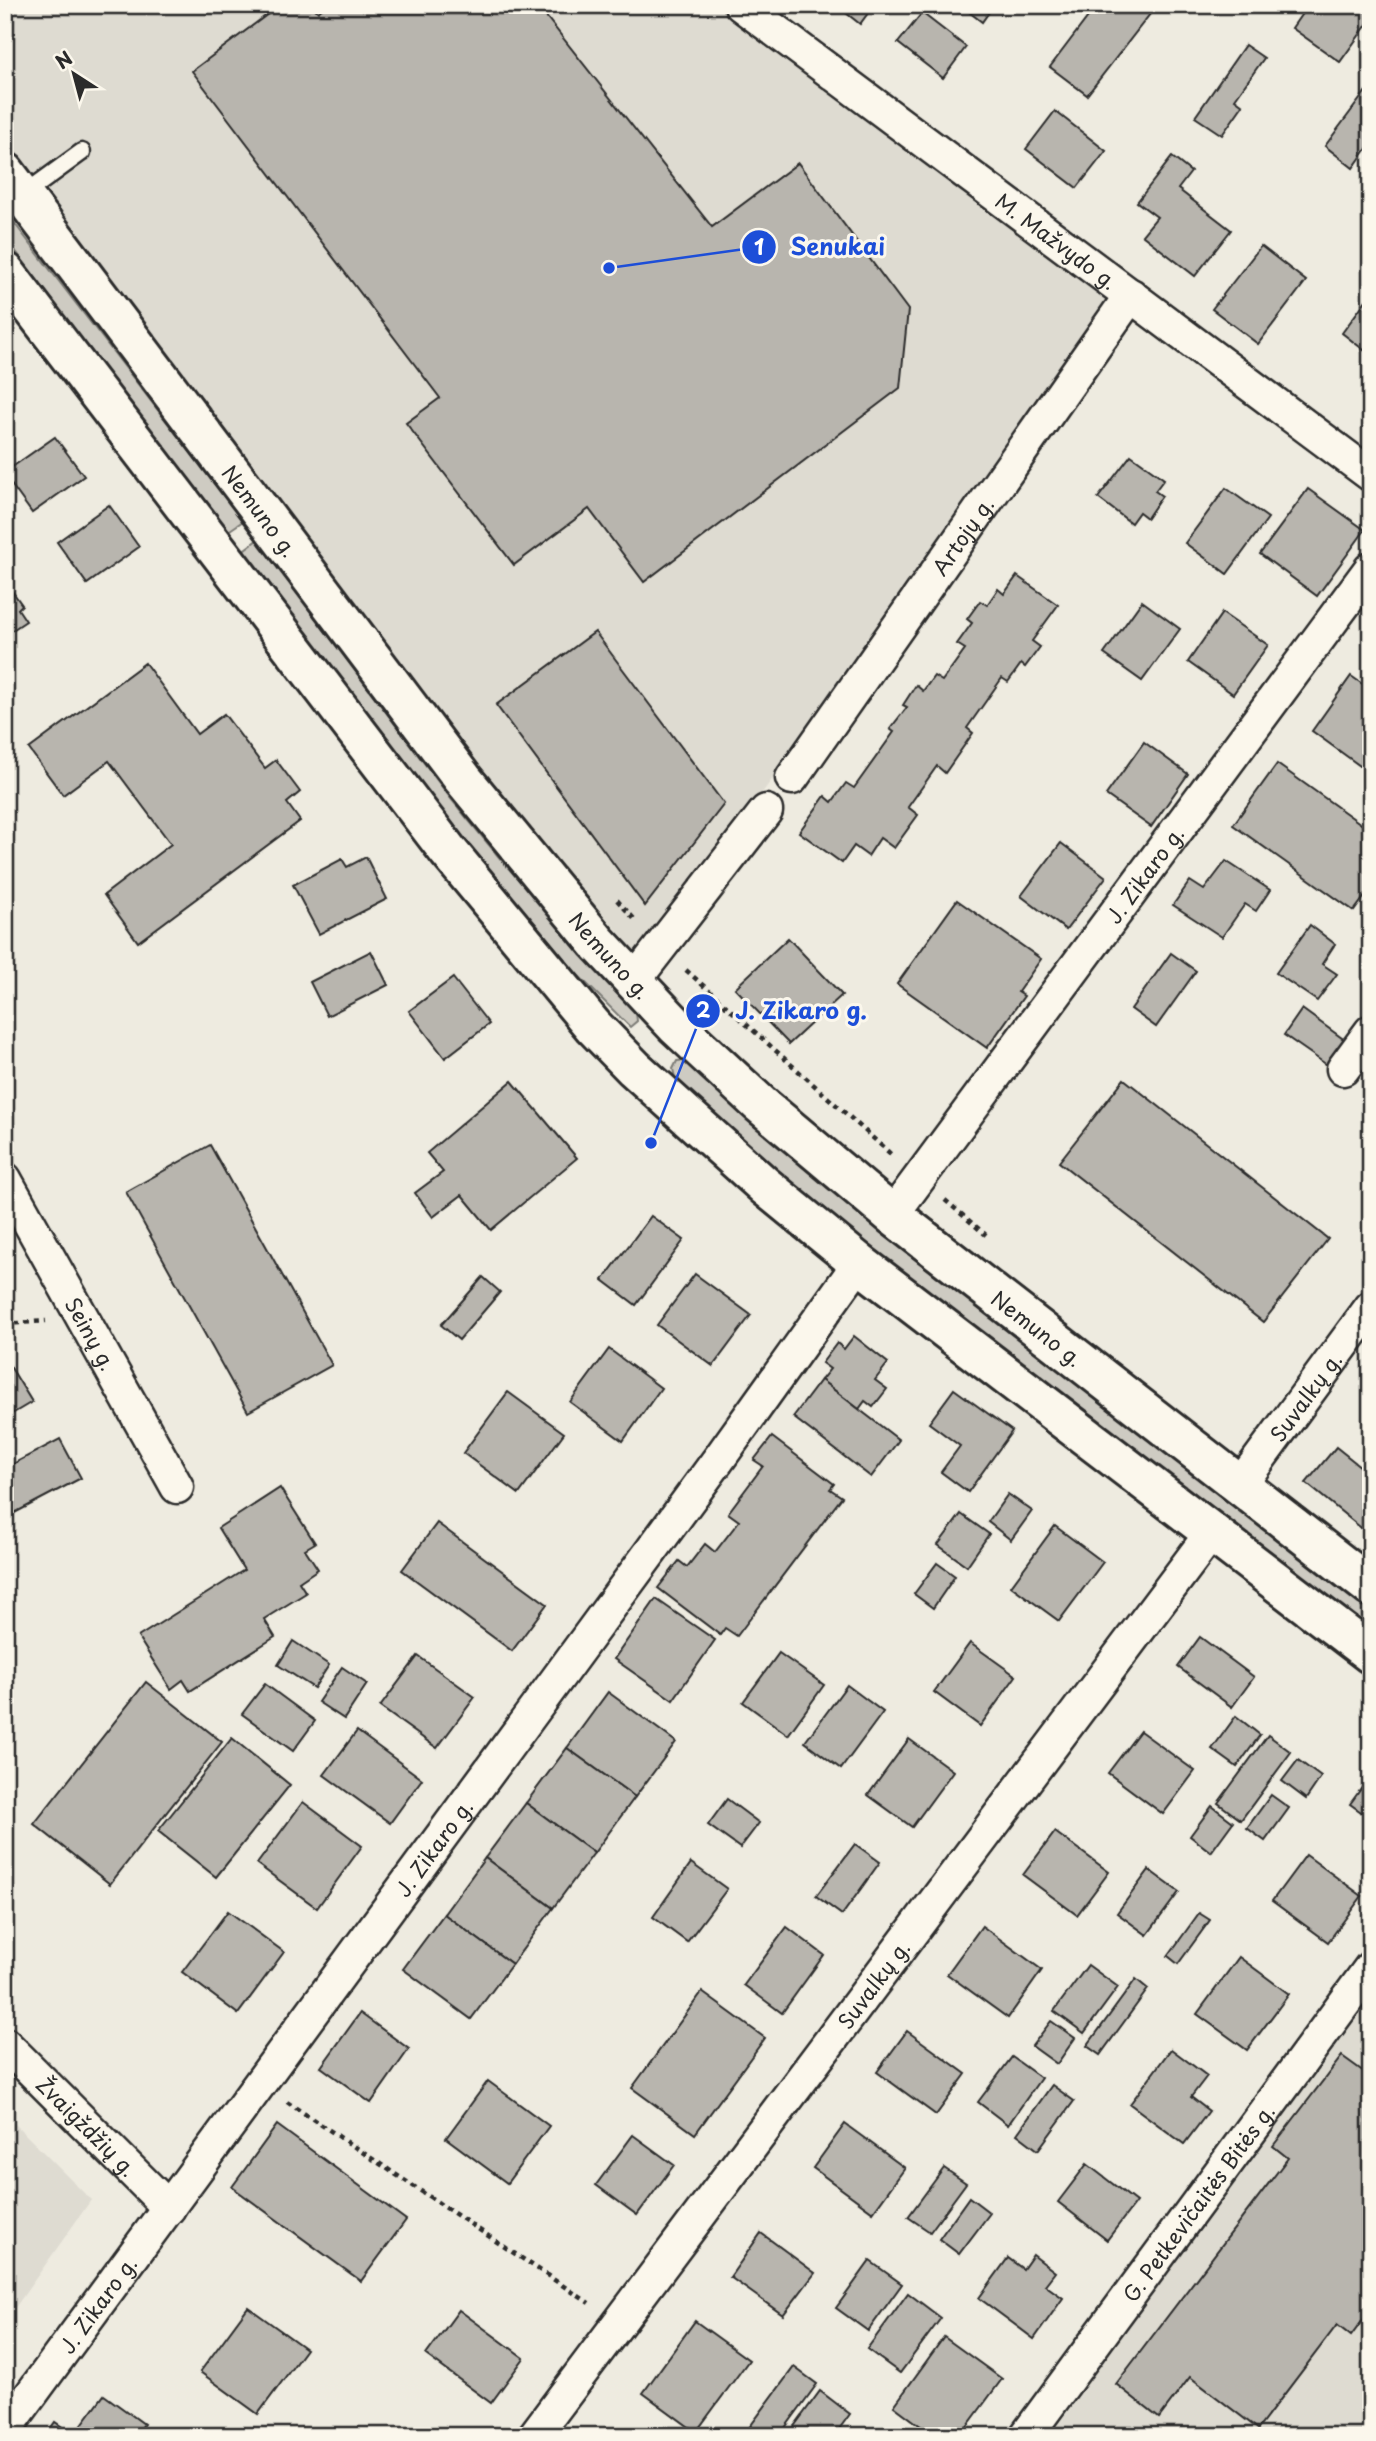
<svg xmlns="http://www.w3.org/2000/svg" width="1376" height="2441" font-family="'Playpen Sans',sans-serif">
	<rect width="100%" height="100%" fill="#eeebe0"/>
	<filter id="ink" filterUnits="userSpaceOnUse"><feTurbulence type="fractalNoise" baseFrequency=".0143" numOctaves="2"/><feDisplacementMap in="SourceGraphic" scale="14" xChannelSelector="R" yChannelSelector="G"/><feConvolveMatrix kernelMatrix="1 2 1 2 8 2 1 2 1" color-interpolation-filters="sRGB"/></filter>
	<g filter="url(#ink)">
		<g fill="#dedbd1">
			<path d="M5,5H741L1131,295L650,944L637,953L536,837L480,767L255,469L5,147Z"/>
			<path d="M1371,1991V2436H1050Z"/>
			<path d="M5,2114L91,2200L5,2322Z"/>
		</g>
		<g fill="#cecbc2" stroke="#7c7b76" stroke-width="2">
			<path d="M5,211L243,521L227,532L5,237Z"/>
			<path d="M257,540L451,799L503,862L636,1013L637,1021L630,1027L577,974L422,788L241,552Z"/>
			<path d="M687,1060L753,1123L917,1261L1157,1442L1371,1609V1637L814,1205L675,1078L673,1069L677,1061Z"/>
		</g>
		<g fill="#b8b5ae" stroke="#2b2b2b" stroke-width="2">
			<path d="M280,5H312L318,12L327,5H537L712,227L798,163L908,310L900,388L644,582L589,509L514,565L406,423L440,398L192,71Z"/>
			<path d="M836,5H874L860,24Z"/>
			<path d="M960,5H994L982,22Z"/>
			<path d="M1097,5H1157L1087,95L1050,67Z"/>
			<path d="M1295,5H1371V19L1340,62L1292,28L1303,12Z"/>
			<path d="M922,13L966,47L943,78L898,43Z"/>
			<path d="M1245,45L1264,58L1235,99L1243,105L1222,135L1195,117Z"/>
			<path d="M1366,91L1371,94V143L1353,168L1325,146Z"/>
			<path d="M1055,111L1106,151L1077,188L1026,149Z"/>
			<path d="M1172,157L1191,172L1178,189L1231,230L1195,276L1142,235L1157,217L1137,202Z"/>
			<path d="M1261,246L1306,281L1258,344L1212,309Z"/>
			<path d="M1367,299L1371,302L1369,354L1342,333Z"/>
			<path d="M55,437L84,476L32,513L5,476V472Z"/>
			<path d="M1131,455L1164,479L1155,491L1162,496L1147,518L1139,512L1131,523L1098,498Z"/>
			<path d="M1226,488L1268,518L1227,574L1185,543Z"/>
			<path d="M1308,489L1365,530L1317,596L1260,554Z"/>
			<path d="M109,505L139,547L87,584L57,542Z"/>
			<path d="M1017,576L1058,605L1032,641L1040,647L1025,667L1021,664L1008,682L1002,678L967,728L973,733L945,773L937,766L908,807L918,815L894,848L880,838L868,856L854,846L842,863L799,832L825,796L832,802L846,783L854,788L894,732L890,729L907,707L903,705L916,685L923,691L934,676L942,681L965,649L957,644L972,623L967,619L980,601L987,605L998,589L1004,594Z"/>
			<path d="M5,581L22,605L18,609L26,621L5,635Z"/>
			<path d="M1142,601L1180,629L1142,681L1104,654Z"/>
			<path d="M1222,613L1268,645L1233,694L1188,662Z"/>
			<path d="M595,632L724,804L645,906L496,705Z"/>
			<path d="M145,663L197,734L224,714L265,768L276,760L300,792L287,803L300,821L138,942L104,895L171,844L109,761L63,795L29,749Z"/>
			<path d="M1351,676L1371,690V765L1367,771L1312,731Z"/>
			<path d="M1144,742L1188,774L1151,827L1106,795Z"/>
			<path d="M1277,764L1371,831V888L1354,911L1233,825Z"/>
			<path d="M1061,843L1106,877L1066,930L1021,896Z"/>
			<path d="M366,857L387,899L319,934L293,885L342,859L347,867Z"/>
			<path d="M1226,861L1270,890L1256,911L1245,904L1222,937L1173,905L1190,881L1204,890Z"/>
			<path d="M957,900L1041,959L1018,992L1024,996L987,1048L897,984Z"/>
			<path d="M1310,925L1335,944L1322,964L1337,974L1317,1001L1276,973Z"/>
			<path d="M788,938L842,995L789,1044L735,988Z"/>
			<path d="M371,951L388,985L327,1016L310,982Z"/>
			<path d="M1171,953L1196,971L1156,1027L1131,1009Z"/>
			<path d="M453,978L489,1024L445,1058L409,1011Z"/>
			<path d="M1302,1009L1346,1041L1327,1065L1284,1035Z"/>
			<path d="M1124,1079L1328,1239L1263,1322L1059,1162Z"/>
			<path d="M512,1081L577,1158L491,1230L462,1195L433,1217L415,1193L443,1172L427,1153Z"/>
			<path d="M210,1145L332,1365L248,1412L126,1192Z"/>
			<path d="M651,1216L684,1240L636,1305L603,1280Z"/>
			<path d="M695,1274L751,1315L713,1366L657,1325Z"/>
			<path d="M483,1277L500,1292L459,1340L441,1325Z"/>
			<path d="M854,1336L888,1363L875,1380L887,1389L873,1407L865,1401L859,1409L821,1380L830,1369L822,1363L837,1343L844,1349Z"/>
			<path d="M609,1349L661,1388L623,1441L570,1402Z"/>
			<path d="M5,1358L32,1402L5,1418Z"/>
			<path d="M821,1380L899,1440L871,1477L793,1417Z"/>
			<path d="M954,1389L1012,1431L968,1492L941,1472L960,1446L929,1423Z"/>
			<path d="M508,1392L564,1433L519,1494L463,1453Z"/>
			<path d="M772,1437L834,1484L830,1489L842,1497L737,1636L725,1628L720,1635L658,1588L679,1561L687,1567L705,1544L715,1552L739,1521L728,1513L763,1466L754,1460Z"/>
			<path d="M60,1439L81,1478L5,1518V1468Z"/>
			<path d="M1336,1447L1371,1475V1536L1306,1483Z"/>
			<path d="M280,1488L315,1543L305,1549L318,1569L299,1582L306,1593L264,1619L275,1637L190,1691L183,1680L171,1689L138,1637L244,1570L218,1528Z"/>
			<path d="M1008,1494L1032,1511L1011,1540L988,1522Z"/>
			<path d="M961,1514L989,1534L967,1566L938,1545Z"/>
			<path d="M437,1523L547,1604L512,1651L402,1570Z"/>
			<path d="M1055,1526L1103,1562L1059,1621L1011,1586Z"/>
			<path d="M937,1563L955,1576L933,1608L914,1594Z"/>
			<path d="M656,1599L715,1640L673,1700L614,1659Z"/>
			<path d="M1200,1637L1254,1677L1232,1707L1178,1667Z"/>
			<path d="M293,1641L329,1665L314,1688L278,1665Z"/>
			<path d="M970,1643L1016,1676L980,1726L934,1692Z"/>
			<path d="M779,1653L824,1685L788,1735L743,1702Z"/>
			<path d="M418,1656L475,1697L437,1748L380,1707Z"/>
			<path d="M342,1667L367,1684L344,1719L318,1702Z"/>
			<path d="M146,1682L222,1742L110,1884L34,1824Z"/>
			<path d="M265,1684L315,1721L293,1751L242,1714Z"/>
			<path d="M847,1685L883,1712L841,1769L805,1742Z"/>
			<path d="M608,1692L676,1742L635,1797L567,1748Z"/>
			<path d="M1236,1716L1260,1735L1237,1767L1212,1749Z"/>
			<path d="M357,1731L422,1779L390,1823L324,1775Z"/>
			<path d="M1140,1731L1195,1771L1163,1814L1108,1773Z"/>
			<path d="M1268,1735L1291,1752L1241,1820L1218,1803Z"/>
			<path d="M232,1738L290,1785L216,1877L158,1831Z"/>
			<path d="M909,1739L953,1771L912,1827L868,1795Z"/>
			<path d="M567,1748L635,1797L594,1853L526,1803Z"/>
			<path d="M1298,1760L1321,1777L1306,1799L1282,1781Z"/>
			<path d="M1371,1775V1819L1350,1804Z"/>
			<path d="M1271,1795L1289,1808L1265,1841L1247,1828Z"/>
			<path d="M727,1799L759,1823L740,1848L708,1825Z"/>
			<path d="M303,1802L362,1846L317,1908L257,1864Z"/>
			<path d="M526,1803L594,1853L553,1908L485,1858Z"/>
			<path d="M1212,1806L1233,1822L1211,1852L1190,1836Z"/>
			<path d="M1055,1832L1109,1872L1077,1915L1023,1875Z"/>
			<path d="M855,1844L880,1862L842,1915L816,1896Z"/>
			<path d="M1306,1855L1362,1896L1328,1942L1272,1901Z"/>
			<path d="M485,1858L553,1908L512,1964L444,1914Z"/>
			<path d="M691,1863L727,1889L687,1942L653,1917Z"/>
			<path d="M1149,1870L1179,1892L1147,1935L1117,1913Z"/>
			<path d="M228,1911L284,1952L238,2014L182,1972Z"/>
			<path d="M1199,1913L1210,1920L1178,1964L1168,1956Z"/>
			<path d="M444,1914L512,1964L471,2019L403,1969Z"/>
			<path d="M982,1926L1042,1970L1008,2018L947,1974Z"/>
			<path d="M787,1927L824,1955L782,2013L744,1985Z"/>
			<path d="M1239,1957L1289,1994L1247,2050L1197,2014Z"/>
			<path d="M1088,1965L1118,1987L1084,2033L1054,2011Z"/>
			<path d="M1136,1979L1148,1989L1100,2055L1087,2046Z"/>
			<path d="M702,1992L765,2038L695,2134L632,2088Z"/>
			<path d="M360,2013L409,2049L371,2103L321,2067Z"/>
			<path d="M1051,2021L1075,2038L1057,2064L1032,2046Z"/>
			<path d="M907,2031L966,2074L936,2115L877,2072Z"/>
			<path d="M1171,2049L1207,2076L1191,2097L1209,2111L1184,2144L1130,2104Z"/>
			<path d="M1342,2056L1371,2077V2309L1351,2336L1337,2325L1258,2429L1190,2377L1159,2418L1116,2384L1288,2158L1273,2146Z"/>
			<path d="M1012,2057L1041,2078L1008,2125L978,2102Z"/>
			<path d="M488,2081L549,2126L507,2183L446,2138Z"/>
			<path d="M1052,2085L1074,2101L1038,2150L1017,2134Z"/>
			<path d="M845,2124L905,2168L873,2212L813,2168Z"/>
			<path d="M277,2125L406,2220L361,2281L232,2187Z"/>
			<path d="M633,2135L674,2165L637,2215L596,2185Z"/>
			<path d="M1087,2164L1136,2202L1107,2240L1058,2202Z"/>
			<path d="M944,2168L966,2183L930,2232L908,2217Z"/>
			<path d="M969,2197L990,2213L959,2254L939,2239Z"/>
			<path d="M761,2233L815,2273L783,2315L730,2277Z"/>
			<path d="M1033,2255L1055,2272L1045,2285L1063,2298L1034,2339L979,2298L1008,2258L1023,2269Z"/>
			<path d="M870,2261L902,2284L868,2331L836,2308Z"/>
			<path d="M908,2293L941,2318L900,2373L867,2349Z"/>
			<path d="M248,2307L306,2349L258,2414L200,2372Z"/>
			<path d="M459,2310L524,2358L491,2403L426,2355Z"/>
			<path d="M695,2321L749,2360L696,2432L643,2393Z"/>
			<path d="M944,2337L1002,2379L960,2436H934L894,2406Z"/>
			<path d="M794,2367L817,2384L779,2436H743Z"/>
			<path d="M820,2391L850,2414L834,2436H787Z"/>
			<path d="M104,2395L144,2424L135,2436H45L55,2422L74,2435Z"/>
		</g>
		<g fill="none" stroke-linecap="round" stroke-linejoin="round">
			<defs>
				<path id="lane" d="M23,195L82,152"/>
				<g id="street">
					<path id="s1" d="M741,5L1371,475"/>
					<path id="s2" d="M792,778L1131,295"/>
					<path d="M634,981L766,811"/>
					<path d="M1343,1069L1371,1031"/>
					<path id="s3" d="M5,1179L177,1487"/>
					<path id="s4" d="M892,1215L1371,568"/>
					<path id="s5" d="M1240,1485L1371,1307"/>
					<path id="s6" d="M5,2044L169,2208"/>
					<path id="s7" d="M5,2430L721,1456L859,1263"/>
					<path id="s8" d="M534,2436L1212,1532"/>
					<path id="s9" d="M1026,2436L1371,1967"/>
				</g>
				<g id="secondary">
					<path id="s10" d="M5,172L463,779L597,942L676,1026L760,1104L892,1215L1371,1587"/>
					<path d="M5,272L448,851L593,1026L634,1068L765,1186L859,1263L1371,1654"/>
				</g>
			</defs>
			<use href="#lane" stroke="#2b2b2b" stroke-width="21"/>
			<use href="#street" stroke="#2b2b2b" stroke-width="37"/>
			<use href="#secondary" stroke="#2b2b2b" stroke-width="44"/>
			<g stroke="#2b2b2b" stroke-width="4.5" stroke-dasharray="5 5" stroke-linecap="butt">
				<path d="M617,900L637,922"/>
				<path d="M686,970L893,1156"/>
				<path d="M945,1200L986,1235"/>
				<path d="M5,1324L46,1321"/>
				<path d="M287,2102L589,2303"/>
			</g>
			<use href="#lane" stroke="#fbf7ec" stroke-width="16"/>
			<use href="#street" stroke="#fbf7ec" stroke-width="32"/>
			<use href="#secondary" stroke="#fbf7ec" stroke-width="38"/>
		</g>
	</g>
	<g text-anchor="middle" dominant-baseline="central" stroke-width="6" stroke-linejoin="round" paint-order="stroke">
		<g font-size="21" fill="#2b2b2b" stroke="#fbf7ec">
			<text stroke="none"><textPath href="#s1" startOffset="394">M. Mažvydo g.</textPath></text>
			<text stroke="none"><textPath href="#s10" startOffset="424">Nemuno g.</textPath></text>
			<text stroke="none"><textPath href="#s2" startOffset="296">Artojų g.</textPath></text>
			<text stroke="none"><textPath href="#s4" startOffset="424">J. Zikaro g.</textPath></text>
			<text stroke="none"><textPath href="#s10" startOffset="990">Nemuno g.</textPath></text>
			<text stroke="none"><textPath href="#s10" startOffset="1558">Nemuno g.</textPath></text>
			<text stroke="none"><textPath href="#s3" startOffset="177">Seinų g.</textPath></text>
			<text stroke="none"><textPath href="#s5" startOffset="110">Suvalkų g.</textPath></text>
			<text stroke="none"><textPath href="#s7" startOffset="723">J. Zikaro g.</textPath></text>
			<text stroke="none"><textPath href="#s8" startOffset="565">Suvalkų g.</textPath></text>
			<text stroke="none"><textPath href="#s6" startOffset="116">Žvaigždžių g.</textPath></text>
			<text stroke="none"><textPath href="#s9" startOffset="290">G. Petkevičaitės Bitės g.</textPath></text>
			<text stroke="none"><textPath href="#s7" startOffset="156">J. Zikaro g.</textPath></text>
		</g>
	</g>
	<path fill="none" stroke="#1d4ed8" stroke-width="2.5" d="M609 268L759 247M651 1143L703 1011"/>
	<g fill="#1d4ed8" stroke="#fbf7ec" stroke-width="2.5">
		<circle cx="609" cy="268" r="7"/>
		<circle cx="651" cy="1143" r="7"/>
		<circle cx="759" cy="247" r="18"/>
		<circle cx="703" cy="1011" r="18"/>
	</g>
	<g font-size="21" text-anchor="middle" font-weight="bold" fill="#fff">
		<text x="759" y="255">1</text>
		<text x="703" y="1018">2</text>
	</g>
	<g font-size="23" text-anchor="middle" font-weight="bold" fill="#1d4ed8" stroke="#fbf7ec" stroke-width="6" stroke-linejoin="round" paint-order="stroke">
		<text x="838" y="255">Senukai</text>
		<text x="801" y="1019">J. Zikaro g.</text>
	</g>
	<rect width="1376" height="2441" fill="none" stroke="#fbf7ec" stroke-width="28"/>
	<rect x="14" y="14" width="1348" height="2413" fill="none" stroke="#2b2b2b" stroke-width="2.5" filter="url(#ink)"/>
	<g transform="translate(74 74) rotate(324)" stroke="#fbf7ec" stroke-width="5" paint-order="stroke">
	<path d="M0-5L12 26L0 18L-12 26Z" fill="#2b2b2b"/>
	<text y="-10" font-size="19" font-weight="bold" text-anchor="middle" fill="#2b2b2b">N</text>
	</g>
</svg>
